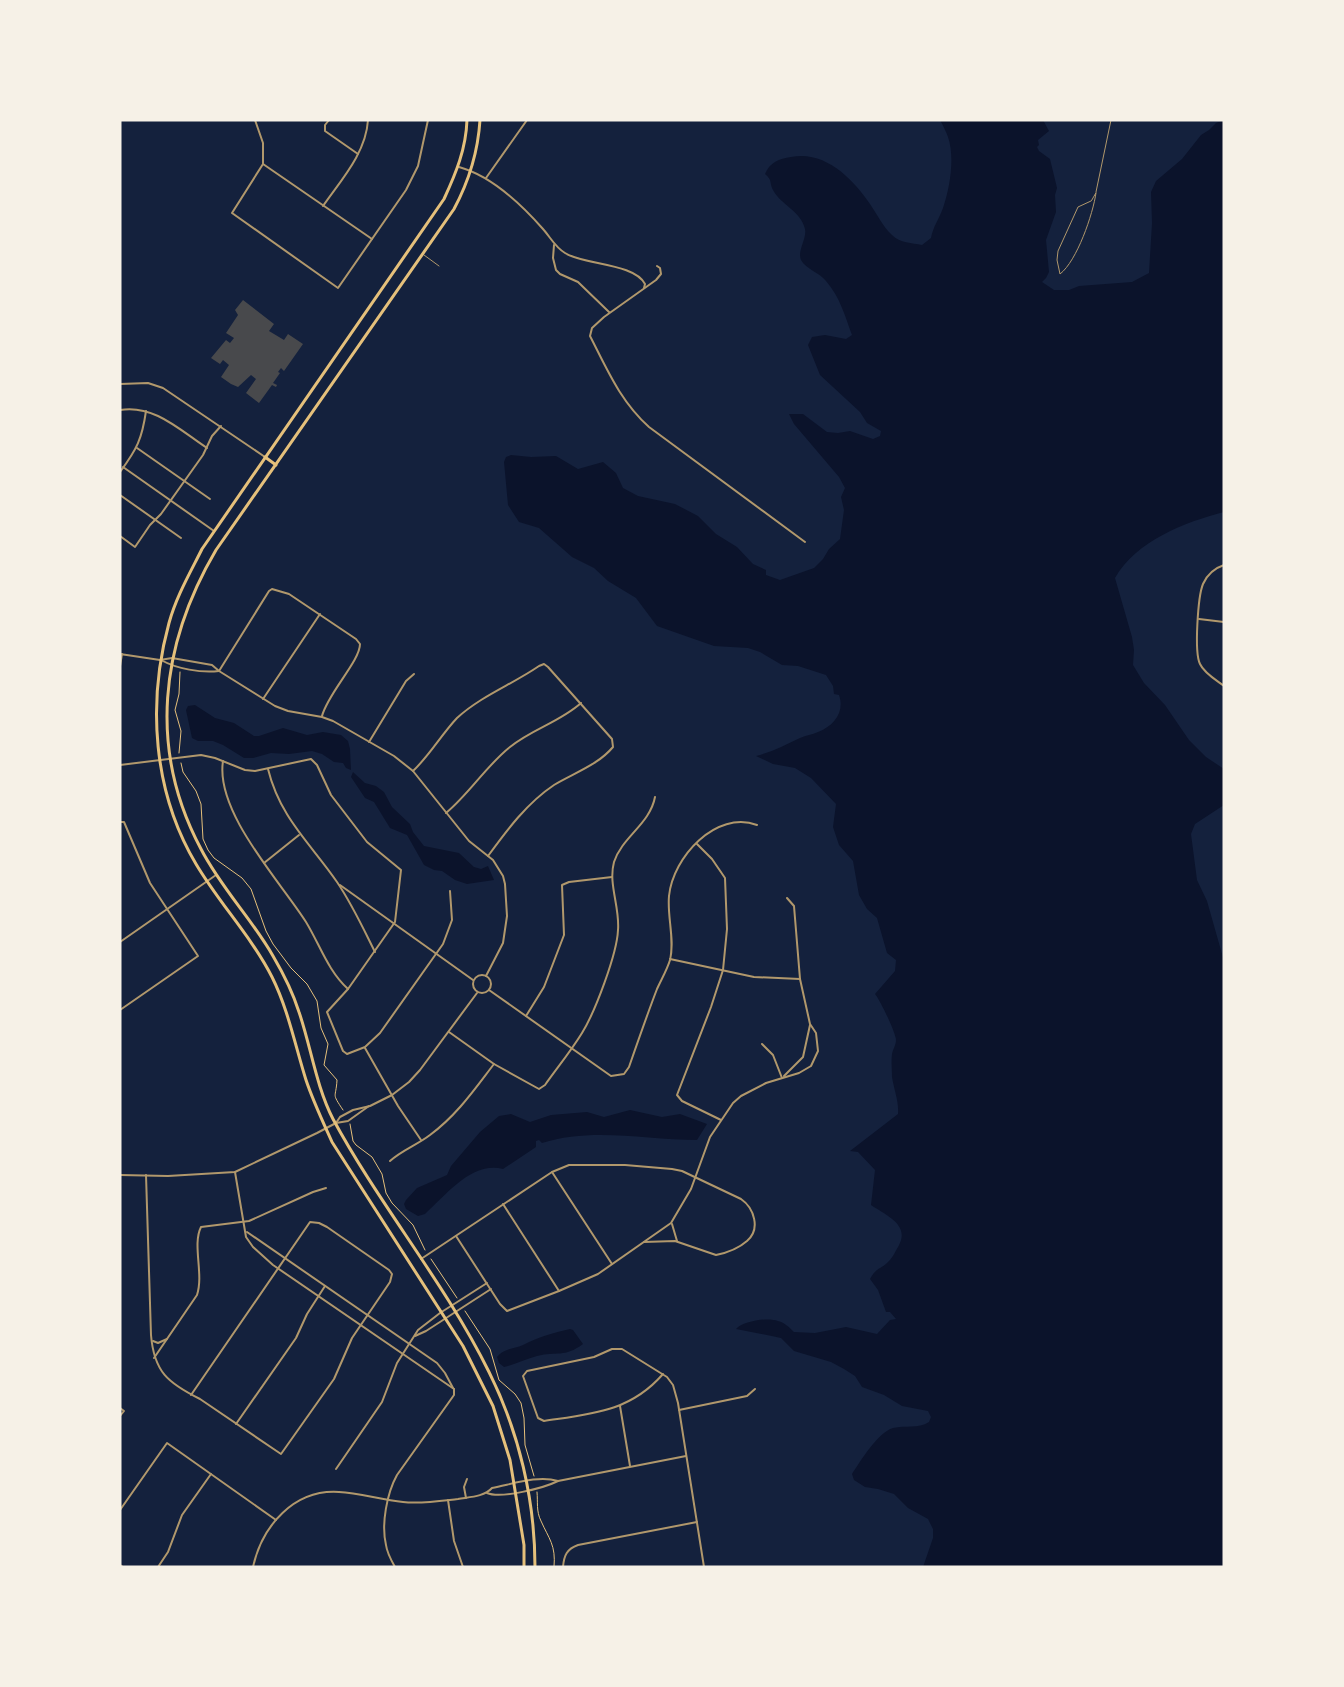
<svg xmlns="http://www.w3.org/2000/svg" width="1344" height="1687" font-family="Helvetica,sans-serif">
	<rect width="100%" height="100%" fill="#14213d"/>
	<g fill="#0b132b">
		<path d="M940,120H1043L1049,131L1038,140L1039,145L1037,147L1039,151L1050,159L1057,188L1055,195L1056,212L1046,240L1049,272L1046,278L1042,282L1054,290H1069L1079,286L1132,282L1149,273L1152,223L1151,192L1156,181L1182,159L1201,135L1209,130L1216,123L1224,120V512C1185,522 1136,541 1115,578L1132,637L1134,650L1133,665L1144,683L1165,705L1189,740L1206,757L1224,769V805L1195,824L1191,834L1197,880L1207,901L1224,961V1567H923L933,1538V1529L928,1519L908,1508L894,1494L878,1489L865,1487L854,1480L852,1474C860,1462 878,1432 893,1428C905,1425 918,1429 929,1422L931,1417L928,1411L902,1406L884,1395L862,1387L855,1376L844,1369L831,1362L794,1351L781,1338C767,1335 751,1332 736,1329C743,1321 768,1317 778,1321C785,1323 789,1327 794,1332L815,1333L846,1327L877,1334L890,1320L896,1319L890,1312H886L878,1290L870,1279C876,1268 879,1270 887,1263C892,1259 895,1252 898,1247C911,1225 887,1216 871,1205L875,1170L858,1152L850,1151L898,1114C899,1101 894,1090 892,1077C892,1070 891,1061 892,1054C893,1049 896,1045 896,1040C896,1033 880,1000 875,994L895,971L896,960L887,953L877,918L867,909L859,895L853,861L839,845L833,827L836,804L811,778L795,768L773,764L756,756C772,752 785,745 800,738C806,735 812,735 818,732C834,726 845,712 839,695L834,694L833,686L826,675L798,666L782,665L760,652L748,648L714,646L657,626L636,598L608,581L594,568L572,557L539,528L519,522L508,505L504,462L506,457L511,455L531,457L556,456L578,469L603,462L616,473L623,488L638,496L675,504L698,516L716,534L737,547L753,564L766,570V575L780,580L814,568L823,559L829,549L840,539L844,510L841,497L845,488L839,477L794,424L789,414H803L827,432L838,433L850,431L873,439L880,436L881,431L867,423L860,412L820,375L808,345L812,337L825,335L846,339L852,335C845,316 840,297 826,281C820,273 806,269 801,260C797,251 807,239 805,229C801,211 781,205 773,190C769,182 773,181 765,174C770,162 779,159 791,157C825,150 853,179 870,204C877,214 883,227 892,235C900,243 912,243 922,245L931,238C933,227 939,219 943,208C950,188 955,157 948,137C946,131 943,126 940,120Z"/>
		<path d="M195,705L215,718L234,723L254,736H259L283,728L307,735L323,732L341,735L348,741L350,749L351,770L346,768L343,763L334,762L322,754L312,751L289,754L271,753L253,758H244L223,745L213,741H198L192,738L186,710L188,706Z"/>
		<path d="M353,772L365,783L376,786L384,792L392,807L410,824L413,832L424,846L459,853L474,867L481,869L488,866L494,880L467,884L455,880L442,871L434,870L424,865L407,835L390,828L374,802L365,798L351,777Z"/>
		<path d="M630,1110L662,1117L680,1114L707,1124L697,1140C646,1140 592,1127 542,1143L539,1140L536,1141V1147L503,1169C472,1161 446,1195 425,1214L418,1216L406,1209L404,1204L406,1200L417,1188L447,1175L451,1166L480,1132L499,1116L511,1114L530,1122L551,1115L587,1112L604,1117Z"/>
		<path d="M570,1329L573,1330L583,1344C564,1358 557,1351 537,1356C526,1359 516,1364 504,1367L499,1363L497,1357C504,1348 514,1349 523,1345C538,1337 553,1333 570,1329Z"/>
	</g>
	<path fill="#48494c" d="M243,300L274,324L269,331L284,340L288,334L303,344L284,371L281,368L278,372L280,373L273,383L277,385L276,387L272,385L259,403L246,393L256,379L251,375L238,387L231,384L221,377L229,365L223,360L220,364L211,358L226,340L230,343L234,338L226,333L238,315L235,310Z"/>
	<g fill="none" stroke-linecap="round" stroke-linejoin="round">
		<g stroke="#e5c07b" stroke-width="1">
			<path d="M179,753L181,731L175,710L179,694L180,672"/>
			<path d="M181,763L183,772L196,791L201,804L203,839L208,850L214,858L242,878L251,889L266,931L273,944L291,968L307,984L317,1001L321,1028L328,1044L324,1065L337,1080C336,1099 331,1092 343,1110"/>
			<path d="M350,1124L353,1141L356,1145L372,1157L382,1174L386,1193L392,1203L413,1225L425,1250"/>
			<path d="M431,1259L457,1298"/>
			<path d="M465,1311L490,1349L499,1380L515,1394L521,1403L524,1418L525,1445L534,1476"/>
			<path d="M537,1492C538,1502 536,1511 541,1521C549,1539 556,1545 554,1567"/>
		</g>
		<g stroke="#b1986c" stroke-width="1">
			<path d="M1096,192L1111,120"/>
			<path d="M1096,193C1093,214 1077,261 1060,274L1057,260L1058,251L1078,207L1091,201Z"/>
			<path d="M424,255L439,266"/>
		</g>
		<g stroke="#b1986c" stroke-width="2">
			<path d="M255,120L263,143V164L232,213L338,288L406,190L418,166L428,120"/>
			<path d="M329,120L325,125V131L358,154"/>
			<path d="M263,164L372,239"/>
			<path d="M459,167C492,176 521,204 543,229C551,238 555,247 565,253C584,265 634,263 645,284L644,288"/>
			<path d="M486,178L527,120"/>
			<path d="M323,206C341,180 366,153 368,120"/>
			<path d="M554,245L553,258L556,270L560,274L578,282L609,312"/>
			<path d="M657,266L660,268L661,274L656,280L604,317L592,328L590,336C607,369 620,401 649,427L805,542"/>
			<path d="M120,384L148,383L163,388L265,457"/>
			<path d="M120,410C154,404 181,431 207,448"/>
			<path d="M137,448L210,499"/>
			<path d="M123,467L214,531"/>
			<path d="M120,472C137,449 142,439 146,411"/>
			<path d="M120,495L181,538"/>
			<path d="M120,536L135,547L150,525L161,514L203,455L212,436L221,426"/>
			<path d="M1224,565C1215,568 1207,575 1203,584C1198,596 1194,652 1200,664C1204,673 1216,680 1224,686"/>
			<path d="M1199,619L1224,622"/>
			<path d="M120,654L160,660L172,658L212,665L219,671L275,706L288,711L322,717L333,721L394,756L413,771L469,841L493,860L503,876L505,884L507,916L503,943L486,976"/>
			<path d="M161,660C177,669 201,673 219,671"/>
			<path d="M120,666L122,654"/>
			<path d="M219,671L269,591L272,589L289,594L356,639L360,644C360,661 328,693 322,716"/>
			<path d="M263,699L320,614"/>
			<path d="M369,742L406,681L414,674"/>
			<path d="M223,761C215,812 280,881 306,922C320,945 328,971 348,989"/>
			<path d="M120,765L201,755L215,758L245,770L255,771L311,759L317,765L331,795L367,842L401,870L395,922L348,989L327,1012L343,1051L347,1054L365,1047L380,1033L443,944L452,920L450,891"/>
			<path d="M268,769C280,818 311,844 337,882C352,904 363,928 375,952"/>
			<path d="M413,771C430,755 441,735 457,718C481,696 513,684 539,666L544,664L548,667L612,739L613,747C598,765 574,773 554,785C527,803 507,830 488,856"/>
			<path d="M446,813C470,793 486,766 510,747C532,729 560,722 581,703"/>
			<path d="M120,822H124L150,883L198,956L120,1010"/>
			<path d="M697,844L712,859L725,878L727,929L723,970L711,1007L677,1095L682,1101L721,1120"/>
			<path d="M264,863L299,835"/>
			<path d="M340,885L473,980"/>
			<path d="M120,942L216,875"/>
			<path d="M670,959L754,977L800,979"/>
			<circle cx="482" cy="984" r="9"/>
			<path d="M489,990L611,1076L624,1074L629,1067C638,1041 647,1015 657,989C661,980 667,970 670,960C675,939 667,917 669,896C673,857 716,810 757,825"/>
			<path d="M526,1016L544,987L564,935L562,885L569,882L612,877"/>
			<path d="M449,1032L494,1064L539,1089L545,1085C557,1068 571,1051 582,1033C595,1012 617,954 618,930C620,907 608,884 614,862C622,837 650,824 655,797"/>
			<path d="M762,1044L773,1055L782,1078"/>
			<path d="M365,1048L398,1106L421,1140"/>
			<path d="M784,1076L803,1057L810,1025"/>
			<path d="M336,1123L348,1121L369,1106"/>
			<path d="M390,1161C402,1150 417,1145 430,1135C457,1115 474,1090 494,1064"/>
			<path d="M235,1172L246,1237L253,1247L273,1265L454,1389"/>
			<path d="M552,1172L612,1264"/>
			<path d="M120,1175L168,1176L235,1172L317,1133L336,1123L340,1117L353,1110L370,1106L392,1095L409,1082L420,1070L477,993"/>
			<path d="M146,1175L151,1335C154,1372 168,1383 200,1399L281,1454L334,1379L352,1338L390,1282L392,1274L389,1270L327,1227L319,1223L310,1222L191,1395"/>
			<path d="M503,1204L559,1291"/>
			<path d="M672,1224L677,1241"/>
			<path d="M247,1232L437,1363L445,1373L453,1388"/>
			<path d="M456,1236L500,1304L507,1311L559,1291L598,1274L671,1223L691,1189L710,1137L733,1103L741,1096L766,1083L799,1073L811,1066L818,1051L816,1033L810,1024L800,979L794,906L787,898"/>
			<path d="M421,1259L552,1172L569,1165H625L672,1169L682,1171L741,1199C754,1208 761,1229 747,1241C739,1248 726,1253 716,1255L675,1241L644,1242"/>
			<path d="M415,1336L426,1331L491,1289"/>
			<path d="M153,1341L158,1343L167,1339"/>
			<path d="M154,1358L197,1295C204,1274 192,1245 201,1227L249,1221L313,1192L326,1188"/>
			<path d="M663,1374C630,1412 591,1414 544,1421L538,1418L523,1376L527,1371L594,1357L612,1349H622L667,1377L673,1385L678,1403L704,1567"/>
			<path d="M620,1406L630,1466"/>
			<path d="M120,1408L124,1411L120,1416"/>
			<path d="M679,1410L747,1396L755,1389"/>
			<path d="M236,1424L296,1338L307,1314L325,1286"/>
			<path d="M336,1469L382,1402L397,1363L418,1330L440,1313L487,1283"/>
			<path d="M487,1493C501,1499 544,1488 558,1481L686,1456"/>
			<path d="M466,1498L464,1487L467,1479"/>
			<path d="M448,1500L454,1541L463,1567"/>
			<path d="M120,1510L167,1443L276,1520"/>
			<path d="M120,1565L123,1567"/>
			<path d="M158,1567L168,1552L182,1515L211,1474"/>
			<path d="M253,1567C262,1526 294,1489 339,1492C360,1493 381,1500 403,1502C421,1504 440,1501 458,1499C469,1497 484,1497 492,1488C513,1484 538,1475 558,1481"/>
			<path d="M395,1567C391,1560 387,1553 386,1545C381,1524 387,1493 397,1475L454,1395V1389"/>
			<path d="M563,1567C564,1555 567,1549 578,1545L697,1522"/>
		</g>
		<g stroke="#e5c07b" stroke-width="3">
			<path d="M467,120C466,149 456,173 444,199L202,549C190,573 176,597 169,623C147,703 153,792 196,864C219,903 251,936 272,977C288,1009 295,1045 306,1080C313,1101 323,1122 332,1142L463,1346L493,1406L510,1460L524,1545V1567"/>
			<path d="M480,120C478,152 469,181 454,209L216,550C160,645 148,750 201,849C221,888 252,919 273,956C283,973 293,993 299,1012C311,1047 316,1086 333,1119C380,1206 445,1283 489,1372C519,1432 535,1500 535,1567"/>
			<path d="M265,457L276,465"/>
		</g>
	</g>
	<rect width="1344" height="1687" fill="none" stroke="#f6f1e7" stroke-width="243"/>
</svg>
